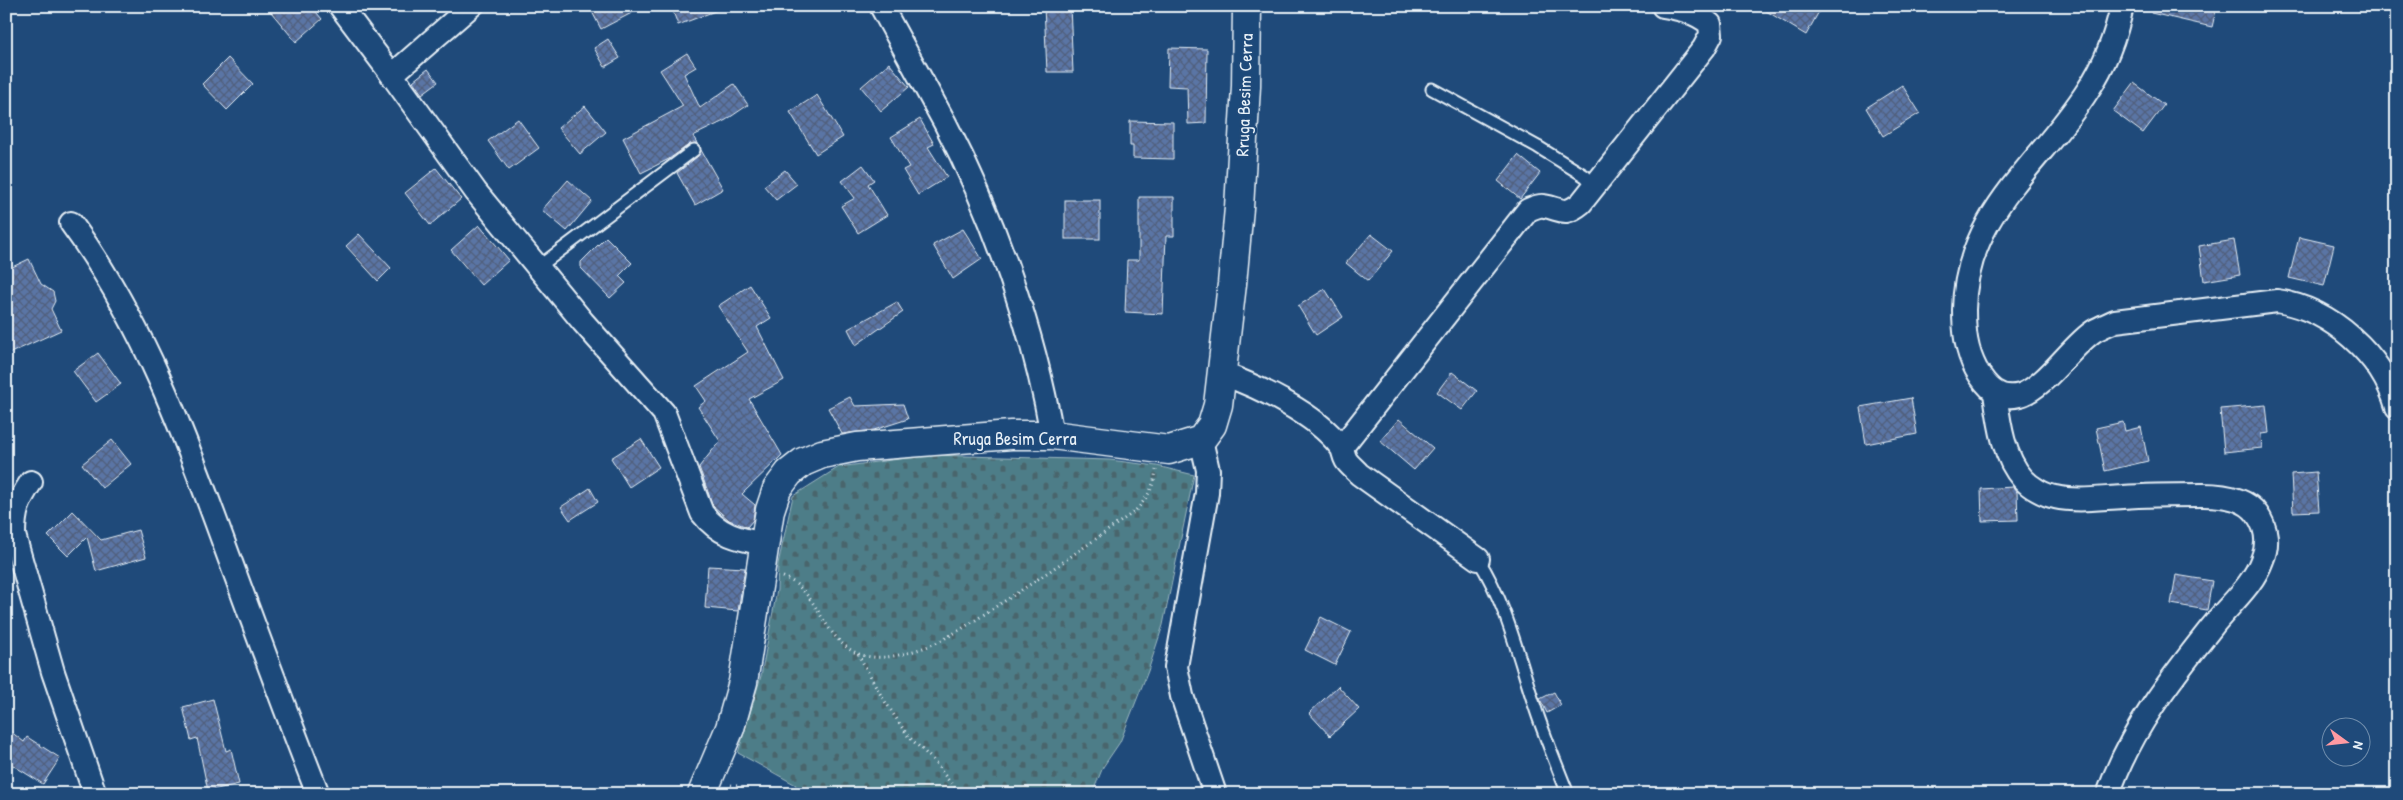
<svg xmlns="http://www.w3.org/2000/svg" width="2403" height="800" font-family="'Patrick Hand',sans-serif">
	<defs>
		<pattern id="cemetery-stones" width="16" height="16" patternUnits="userSpaceOnUse" patternTransform="scale(1.25)"><rect width="16" height="16" fill="#4e7d88"/><path d="M2 7V4a2 2 0 0 1 4 0v3zM10 15v-3a2 2 0 0 1 4 0v3z" fill="#4a656c"/></pattern>
		<pattern id="building-cross-hatch" width="8" height="8" patternUnits="userSpaceOnUse" patternTransform="scale(1.25)"><rect width="8" height="8" fill="#5a74a5"/><path d="M0 0l8 8M0 8l8-8" fill="none" stroke="#51607c"/></pattern>
	</defs>
	<rect width="100%" height="100%" fill="#1f4a7a"/>
	<filter id="ink" filterUnits="userSpaceOnUse"><feTurbulence type="fractalNoise" baseFrequency=".02" numOctaves="2"/><feDisplacementMap in="SourceGraphic" scale="10" xChannelSelector="R" yChannelSelector="G"/><feConvolveMatrix kernelMatrix="1 2 1 2 8 2 1 2 1" color-interpolation-filters="sRGB"/></filter>
	<g filter="url(#ink)">
		<path fill="url(#cemetery-stones)" stroke="#9bb7c0" d="M929,455L1110,460L1157,466L1194,475L1163,625L1148,671L1120,742L1103,767L1092,794H792L796,785L738,753L761,676L777,590L778,564L793,496L839,467Z"/>
		<g fill="url(#building-cross-hatch)" stroke="#e8f1f8">
			<path d="M266,6H311L322,19L296,42Z"/>
			<path d="M589,6H645L601,29Z"/>
			<path d="M671,6H723V8L678,25Z"/>
			<path d="M1044,6H1070L1073,72H1047Z"/>
			<path d="M1758,6H1822L1806,35Z"/>
			<path d="M2152,6H2217L2212,27L2151,13Z"/>
			<path d="M608,39L620,58L605,67L594,48Z"/>
			<path d="M1169,48L1207,49L1206,123L1188,124L1187,87L1168,86Z"/>
			<path d="M687,53L696,67L684,74L700,108L734,84L748,105L726,120L693,136L697,143L690,144L669,159L641,173L623,138L683,106L660,70Z"/>
			<path d="M228,58L253,84L227,110L202,84Z"/>
			<path d="M889,63L909,87L881,111L861,87Z"/>
			<path d="M428,69L438,82L422,94L413,81Z"/>
			<path d="M2134,83L2164,105L2143,133L2113,111Z"/>
			<path d="M1902,85L1920,113L1883,136L1866,108Z"/>
			<path d="M817,95L843,137L816,154L790,112Z"/>
			<path d="M585,106L606,132L580,154L558,128Z"/>
			<path d="M518,119L539,148L509,170L488,141Z"/>
			<path d="M920,119L934,144L928,147L947,177L918,195L903,170L909,167L891,137Z"/>
			<path d="M1130,121L1173,122V159L1133,158V146H1130Z"/>
			<path d="M701,150L723,189L695,205L677,173L698,156Z"/>
			<path d="M1518,155L1540,173L1520,199L1498,181Z"/>
			<path d="M863,165L874,180L868,184L887,215L858,233L841,206L855,198L842,181Z"/>
			<path d="M436,168L461,199L430,225L405,193Z"/>
			<path d="M785,170L797,184L776,200L764,186Z"/>
			<path d="M568,180L592,201L567,231L542,210Z"/>
			<path d="M1139,197H1174V236H1166L1163,314L1125,312L1127,260H1139Z"/>
			<rect x="1065" y="200" width="35" height="39"/>
			<path d="M479,225L509,260L481,285L451,250Z"/>
			<path d="M963,229L982,259L953,279L933,245Z"/>
			<path d="M359,234L391,268L378,281L346,246Z"/>
			<path d="M1371,234L1393,251L1368,281L1346,263Z"/>
			<path d="M606,237L632,263L619,276L626,283L610,298L581,268V262Z"/>
			<path d="M2299,237L2334,245L2324,286L2289,278Z"/>
			<path d="M2234,240L2240,275L2204,281L2199,246Z"/>
			<path d="M29,259L41,284L53,292L55,301L51,309L61,330L6,355V270Z"/>
			<path d="M750,285L771,318L757,327L784,380L749,399L782,455L742,494L755,505L753,520L747,527L729,520L713,506L699,467L720,441L698,407L706,401L696,386L748,352L718,306Z"/>
			<path d="M1325,289L1343,317L1316,335L1298,306Z"/>
			<path d="M897,302L903,312L856,345L848,329Z"/>
			<path d="M98,353L121,384L96,402L73,371Z"/>
			<path d="M1452,372L1477,391L1462,410L1437,392Z"/>
			<path d="M850,397L855,406L903,404L908,419L874,430L842,434L828,408Z"/>
			<path d="M1911,398L1917,434L1866,444L1860,407Z"/>
			<path d="M2266,405L2269,433L2261,434L2262,448L2224,452L2220,409Z"/>
			<path d="M1399,419L1433,448L1414,470L1380,441Z"/>
			<path d="M2123,422L2125,431L2141,427L2148,461L2105,471L2096,428Z"/>
			<path d="M641,439L659,467L629,487L611,458Z"/>
			<path d="M112,440L131,464L102,488L82,464Z"/>
			<path d="M2316,472L2319,511L2293,512L2291,474Z"/>
			<path d="M2013,487L2017,492L2018,520L1982,521L1981,489Z"/>
			<path d="M590,488L598,502L570,520L561,507Z"/>
			<path d="M73,511L101,540L138,530L146,557L96,571L87,537L68,556L48,536Z"/>
			<path d="M708,566L745,568L738,611L705,608Z"/>
			<path d="M2176,575L2212,581L2207,610L2171,604Z"/>
			<path d="M1321,617L1351,632L1335,665L1305,650Z"/>
			<path d="M1338,686L1359,709L1330,736L1309,713Z"/>
			<path d="M1554,692L1561,705L1547,713L1540,699Z"/>
			<path d="M213,699L226,751L231,749L239,784L208,791L197,738L191,740L183,707Z"/>
			<path d="M6,728L24,742L27,737L60,758L43,784L6,761Z"/>
		</g>
		<g fill="none" stroke-linecap="round" stroke-linejoin="round">
			<defs>
				<g id="service">
					<path d="M389,71L463,6"/>
					<path d="M395,79L479,6"/>
					<path d="M1432,89L1538,147L1585,176L1595,186"/>
					<path d="M537,268L694,150"/>
					<path d="M1478,559C1509,608 1520,665 1539,719C1548,744 1558,769 1568,794"/>
				</g>
				<g id="minor">
					<path d="M340,6L389,71L476,192L583,322L664,413L702,513C719,535 738,539 765,544"/>
					<path d="M881,6C902,45 924,84 945,123C994,217 1034,331 1052,435"/>
					<path d="M2122,6C2116,35 2104,66 2088,90C2041,164 1965,213 1964,310C1964,331 1966,350 1976,369C1986,386 1998,401 2020,395C2045,388 2072,345 2094,331C2101,327 2109,324 2115,321L2277,301C2331,309 2382,355 2397,407"/>
					<path d="M71,223C143,321 185,436 226,549C256,631 286,713 318,794"/>
					<path d="M1223,374C1259,387 1316,414 1340,446C1344,450 1343,455 1346,460C1349,465 1355,469 1359,474L1478,559"/>
					<path d="M1995,393C1999,422 2003,457 2023,479C2030,487 2044,495 2055,497C2077,502 2101,498 2123,497C2150,495 2176,495 2203,495C2222,495 2246,498 2257,514C2267,528 2269,544 2262,560C2253,585 2231,603 2215,623C2173,676 2131,728 2109,792"/>
					<path d="M1201,440L1208,470L1207,493L1176,667L1182,696L1215,794"/>
					<path d="M1342,447L1528,210C1533,208 1539,205 1544,206C1562,209 1564,217 1581,203L1704,48L1711,35L1710,24C1696,12 1680,9 1663,6"/>
					<path d="M31,482C18,502 14,511 14,535L53,672L95,794"/>
				</g>
				<path id="tertiary" d="M702,794L730,728L743,682L770,510L777,489L789,473L803,462L822,454L857,447L1011,435H1052L1169,450L1201,440L1212,425L1218,405L1232,284L1239,208L1246,86L1247,6"/>
			</defs>
			<use href="#service" stroke="#e8f1f8" stroke-width="15"/>
			<use href="#minor" stroke="#e8f1f8" stroke-width="26"/>
			<use href="#tertiary" stroke="#e8f1f8" stroke-width="31"/>
			<g stroke="#e8f1f8" stroke-width="3" stroke-dasharray="1 4" stroke-linecap="butt">
				<path d="M783,577C819,590 822,640 859,654C881,662 905,654 926,647C949,638 971,623 992,609C1040,579 1087,545 1134,512C1146,500 1154,488 1156,470"/>
				<path d="M858,654L882,697L908,736L933,760L959,794"/>
				<path d="M731,785L744,787"/>
			</g>
			<use href="#service" stroke="#1f4a7a" stroke-width="11"/>
			<use href="#minor" stroke="#1f4a7a" stroke-width="22"/>
			<use href="#tertiary" stroke="#1f4a7a" stroke-width="28"/>
		</g>
	</g>
	<g text-anchor="middle" dominant-baseline="central" stroke-width="4.5" stroke-linejoin="round" paint-order="stroke">
		<g font-size="18" fill="#e8f1f8" stroke="#1f4a7a">
			<text transform="translate(1244 95) rotate(-88)">Rruga Besim Cerra</text>
			<text x="1015" y="438">Rruga Besim Cerra</text>
		</g>
	</g>
	<rect width="2403" height="800" fill="none" stroke="#1f4a7a" stroke-width="25"/>
	<rect x="12" y="12" width="2378" height="775" fill="none" stroke="#e8f1f8" stroke-width="2" filter="url(#ink)"/>
	<g transform="translate(2346 742) rotate(105)"><circle r="24" fill="#1f4a7a" stroke="#6f8dac"/>
	<path d="M0-4L9 19L0 12L-9 19Z" fill="#ff9aa2"/>
	<text y="-8" font-size="14" font-weight="bold" text-anchor="middle" fill="#e8f1f8">N</text>
	</g>
</svg>
